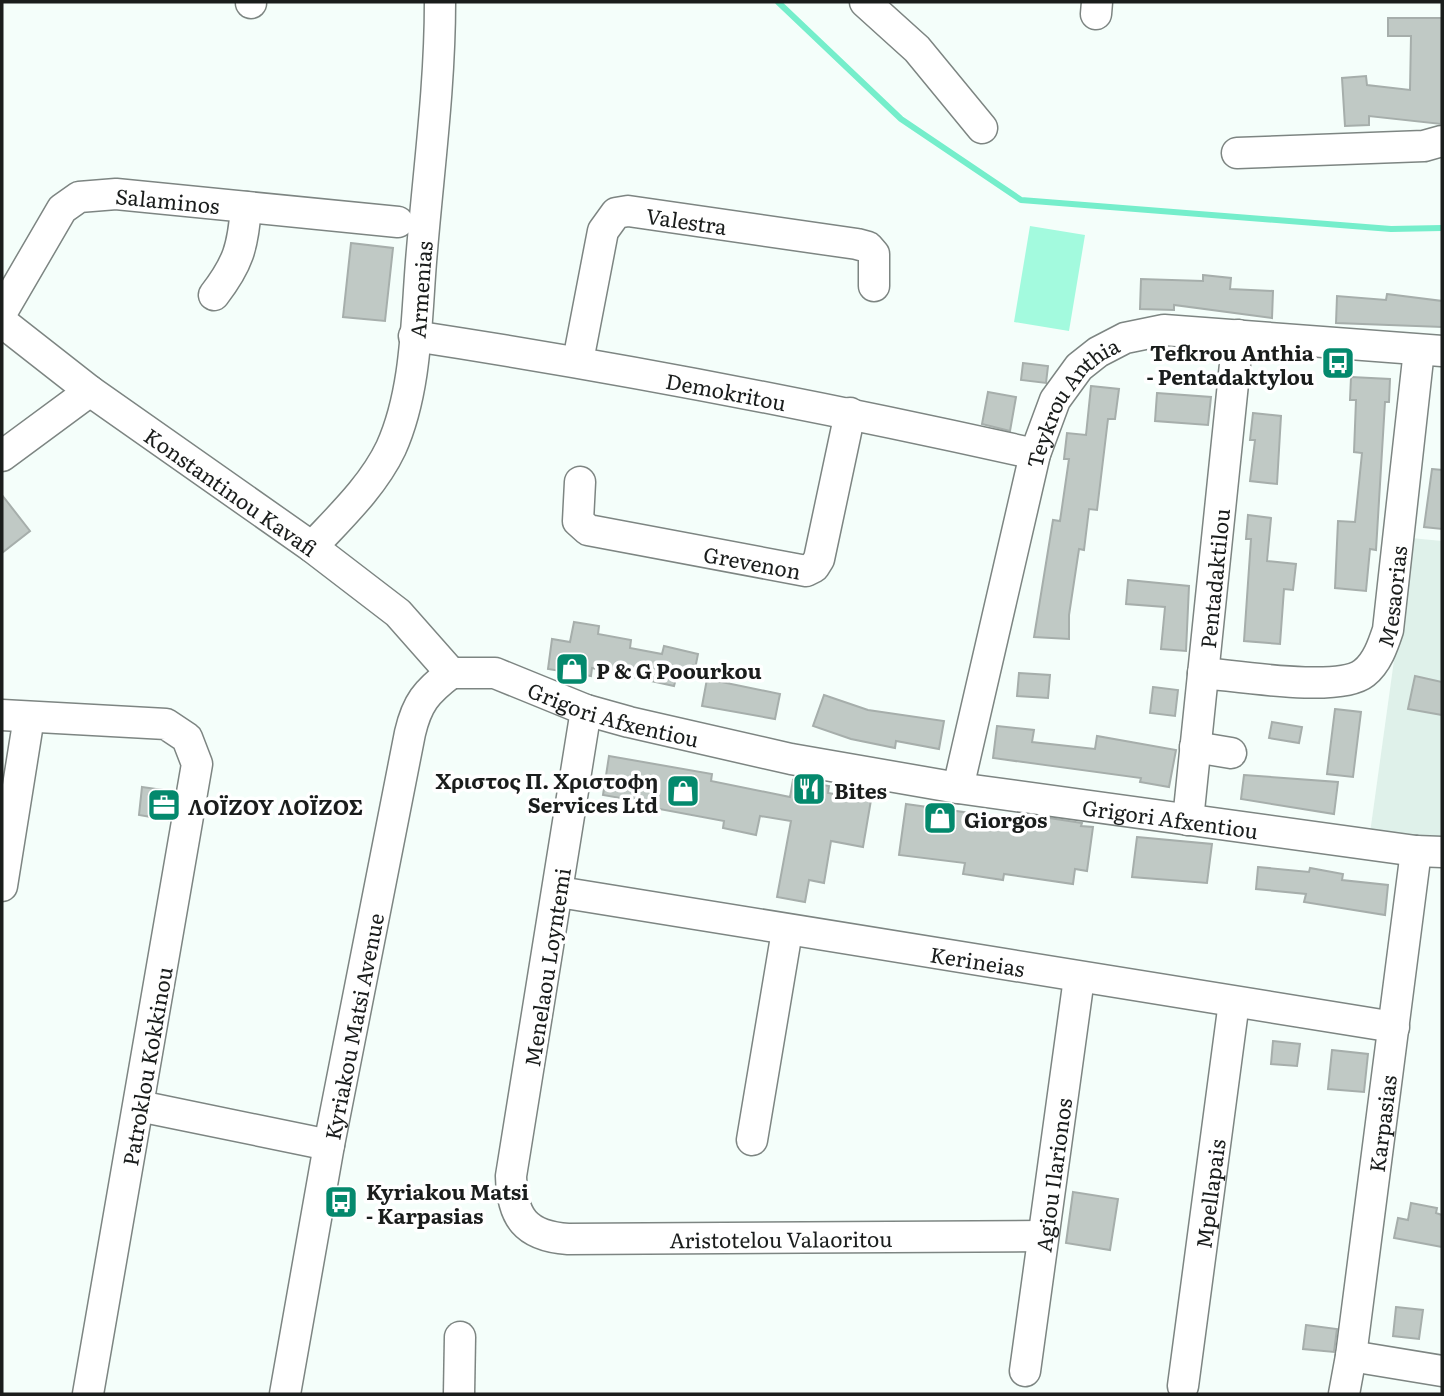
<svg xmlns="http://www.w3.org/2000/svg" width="1444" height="1396" font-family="Literata,serif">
	<rect width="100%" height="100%" fill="#f4fefa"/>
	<path fill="#dff1ea" d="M1411,538L1442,541V839L1370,833Z"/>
	<path fill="#a3fade" d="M1030,226L1085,235L1069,331L1014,322Z"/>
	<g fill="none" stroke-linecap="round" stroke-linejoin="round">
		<path stroke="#75eecb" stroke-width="6" d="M778,2L901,119L1021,200L1391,229L1442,228"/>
	</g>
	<g fill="#c0c9c5" stroke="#a6aeab" stroke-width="2">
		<path d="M1388,18H1442L1441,124L1369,116V125L1345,126L1342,78L1366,76L1367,85L1410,90L1411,36H1388Z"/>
		<path d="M351,243L393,248L385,321L343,317Z"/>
		<path d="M1203,275L1231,278L1230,289L1273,291L1272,318L1174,305V310L1140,309L1141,279L1203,281Z"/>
		<path d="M1387,294L1442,301V327L1336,323L1337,296L1386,300Z"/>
		<path d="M1023,363L1048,366L1046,383L1021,380Z"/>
		<path d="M1351,377L1390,379L1389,402H1385L1376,550L1370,549L1366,591L1335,588L1338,521L1355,522L1362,453L1354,452L1356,400H1350Z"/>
		<path d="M1091,386L1119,389L1115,419H1108L1097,510L1089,509L1084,550L1079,549L1069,615V639L1034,637L1053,520L1060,521L1069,459H1064L1067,433L1086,435Z"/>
		<path d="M988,392L1016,397L1010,431L982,424Z"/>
		<path d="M1157,393L1211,397L1208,425L1155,421Z"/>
		<path d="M1253,413L1281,416L1277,484L1250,481L1255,440H1250Z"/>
		<path d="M1432,469L1442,470V529L1424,527Z"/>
		<path d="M2,495L30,531L2,553Z"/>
		<path d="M1248,515L1271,518L1267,561L1296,564L1293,590L1284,589L1280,644L1244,641L1251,539H1246Z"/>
		<path d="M1128,580L1189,586L1186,651L1161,649L1165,607L1126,604Z"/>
		<path d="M574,622L599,626L598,634L631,640L630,648L662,654L664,646L698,654L694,674L678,671L674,686L592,668L591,676L548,669L552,639L570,642Z"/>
		<path d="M1019,673L1050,675L1048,698L1017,696Z"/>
		<path d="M1415,676L1442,682V715L1408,709Z"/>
		<path d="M707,679L780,694L775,719L702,706Z"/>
		<path d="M1153,687L1178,690L1175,716L1150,713Z"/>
		<path d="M824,695L868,710L944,721L939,749L896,741L895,748L851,739L813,726Z"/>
		<path d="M1335,709L1361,712L1353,777L1327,774Z"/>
		<path d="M1272,722L1302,727L1299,743L1269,738Z"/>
		<path d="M997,726L1034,730L1032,742L1095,749L1097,736L1176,750L1169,787L1140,782L1141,778L993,758Z"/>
		<path d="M609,756L712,774L711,781L790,797L793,780L829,786L828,793L871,800L863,847L831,841L824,883L809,880L805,902L777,897L791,821L760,816L756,835L723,828L724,821L654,808L655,804L603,795Z"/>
		<path d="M1244,775L1338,782L1334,814L1241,799Z"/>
		<path d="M142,787L171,791L168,820L139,815Z"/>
		<path d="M906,804L1035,822L1036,816L1082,823L1081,826L1093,827L1087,871L1075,869L1073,884L1004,874L1003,880L963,874L965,863L899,855Z"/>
		<path d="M1137,837L1212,844L1207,883L1132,877Z"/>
		<path d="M1258,867L1309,872L1310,868L1343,874L1342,880L1388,885L1385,915L1304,902L1306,894L1256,889Z"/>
		<path d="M1273,1041L1300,1044L1297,1066L1271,1064Z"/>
		<path d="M1332,1050L1368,1054L1364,1092L1328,1089Z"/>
		<path d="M1073,1192L1118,1199L1110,1250L1066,1243Z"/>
		<path d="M1411,1203L1437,1208L1436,1213L1442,1215V1247L1394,1238L1398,1218L1408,1220Z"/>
		<path d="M1396,1307L1423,1310L1419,1339L1393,1336Z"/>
		<path d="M1306,1325L1337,1329L1334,1352L1303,1349Z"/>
	</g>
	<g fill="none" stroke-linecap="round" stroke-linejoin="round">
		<defs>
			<g id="minor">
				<path d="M251,2V3"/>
				<path d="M865,2L917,49L982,128"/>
				<path d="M1096,14L1097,2"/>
				<path d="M1237,153L1424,146L1442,141"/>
				<path d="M214,295C238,264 243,247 246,207"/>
				<path id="s1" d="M2,312L62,209L79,197L116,194L398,222"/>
				<path id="s2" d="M2,322L90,391L312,547L398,613L451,673"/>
				<path id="s3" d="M414,336C623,368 829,408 1035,454"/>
				<path id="s4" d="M578,361L603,231L616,213L628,211L857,244L868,247L874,254V286"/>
				<path d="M2,456L90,391"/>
				<path id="s5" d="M580,482L578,521L588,530L806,571L814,567L819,559L850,413"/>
				<path id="s6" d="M312,547C340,517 373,486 391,448C418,388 416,314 422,250C429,167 440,85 440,2"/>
				<path id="s7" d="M451,673H495L586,710L629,722L791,759L958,788L1416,851L1442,852"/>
				<path id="s8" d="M1203,673C1238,676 1339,693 1364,673C1377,663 1383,645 1388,630L1419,350"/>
				<path id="s9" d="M586,710L511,1176C512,1217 525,1236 568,1239L1043,1236"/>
				<path d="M2,715L166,724L187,738L197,764L88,1394"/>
				<path d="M1195,747L1231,753"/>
				<path id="s10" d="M958,788L1035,454L1055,400L1079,367L1098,352L1125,338L1164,330L1442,351"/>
				<path id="s11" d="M1188,820L1238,335"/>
				<path d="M2,886L29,717"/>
				<path id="s12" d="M559,892L1394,1027"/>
				<path d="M139,1106L329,1145"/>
				<path d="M752,1140L787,931"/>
				<path d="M1351,1356L1442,1371"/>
				<path id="s13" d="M1025,1371L1079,978"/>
				<path id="s14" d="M1183,1386L1234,1002"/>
				<path id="s15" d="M285,1394L329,1145L410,733C417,703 426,692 451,673"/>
				<path d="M459,1394L460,1337"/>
				<path id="s16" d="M1344,1394L1351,1356L1416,851"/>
			</g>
		</defs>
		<use href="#minor" stroke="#7d8582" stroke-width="33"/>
		<use href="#minor" stroke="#fff" stroke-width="30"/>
	</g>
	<defs>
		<symbol id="bus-square" viewBox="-11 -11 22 22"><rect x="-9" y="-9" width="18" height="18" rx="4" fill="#04896d" stroke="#fff"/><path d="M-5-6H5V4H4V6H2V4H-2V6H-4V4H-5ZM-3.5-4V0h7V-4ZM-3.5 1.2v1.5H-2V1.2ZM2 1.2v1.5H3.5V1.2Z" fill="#fff"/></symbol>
		<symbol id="shop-square" viewBox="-11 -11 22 22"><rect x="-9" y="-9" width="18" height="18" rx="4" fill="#04896d" stroke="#fff"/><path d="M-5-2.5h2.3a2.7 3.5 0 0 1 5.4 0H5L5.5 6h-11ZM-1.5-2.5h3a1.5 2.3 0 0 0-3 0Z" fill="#fff"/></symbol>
		<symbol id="restaurant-square" viewBox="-11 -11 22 22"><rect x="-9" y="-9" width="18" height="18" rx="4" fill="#04896d" stroke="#fff"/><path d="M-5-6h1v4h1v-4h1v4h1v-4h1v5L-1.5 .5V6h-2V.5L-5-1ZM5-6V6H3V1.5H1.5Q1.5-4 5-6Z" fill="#fff"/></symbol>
		<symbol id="office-square" viewBox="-11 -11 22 22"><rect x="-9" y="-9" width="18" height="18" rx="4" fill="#04896d" stroke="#fff"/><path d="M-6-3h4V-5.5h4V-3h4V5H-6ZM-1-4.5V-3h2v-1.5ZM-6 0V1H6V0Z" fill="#fff"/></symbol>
	</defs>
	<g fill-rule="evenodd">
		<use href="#bus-square" x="1319" y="344" width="38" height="38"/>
		<use href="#shop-square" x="553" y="650" width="38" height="38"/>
		<use href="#restaurant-square" x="790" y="770" width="38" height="38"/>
		<use href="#shop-square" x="664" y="772" width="38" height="38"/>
		<use href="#office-square" x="145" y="786" width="38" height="38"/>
		<use href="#shop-square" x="921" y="799" width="38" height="38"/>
		<use href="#bus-square" x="322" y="1183" width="38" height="38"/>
	</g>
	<g text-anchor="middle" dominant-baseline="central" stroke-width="7" stroke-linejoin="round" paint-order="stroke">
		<g font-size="21" fill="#1a1d1c" stroke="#fff">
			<text stroke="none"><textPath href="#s1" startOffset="229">Salaminos</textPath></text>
			<text stroke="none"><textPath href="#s4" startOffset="226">Valestra</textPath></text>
			<text stroke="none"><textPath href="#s6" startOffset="289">Armenias</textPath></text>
			<text stroke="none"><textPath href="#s3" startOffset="317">Demokritou</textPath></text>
			<text stroke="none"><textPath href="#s10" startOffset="408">Teykrou Anthia</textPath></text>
			<text stroke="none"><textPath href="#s2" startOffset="285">Konstantinou Kavafi</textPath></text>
			<text stroke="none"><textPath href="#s5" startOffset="220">Grevenon</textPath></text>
			<text stroke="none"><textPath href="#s11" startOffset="243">Pentadaktilou</textPath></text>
			<text stroke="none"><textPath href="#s8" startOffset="247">Mesaorias</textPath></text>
			<text stroke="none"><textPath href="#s7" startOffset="170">Grigori Afxentiou</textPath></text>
			<text stroke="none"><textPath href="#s7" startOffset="737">Grigori Afxentiou</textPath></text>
			<text stroke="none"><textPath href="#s12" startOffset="424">Kerineias</textPath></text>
			<text transform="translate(546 967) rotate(-81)">Menelaou Loyntemi</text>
			<text stroke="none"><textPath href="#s15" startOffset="374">Kyriakou Matsi Avenue</textPath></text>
			<text transform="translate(146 1066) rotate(-80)">Patroklou Kokkinou</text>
			<text stroke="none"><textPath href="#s16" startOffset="273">Karpasias</textPath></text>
			<text stroke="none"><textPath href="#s13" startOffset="198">Agiou Ilarionos</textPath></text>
			<text stroke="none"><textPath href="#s14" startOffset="194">Mpellapais</textPath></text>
			<text stroke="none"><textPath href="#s9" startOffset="782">Aristotelou Valaoritou</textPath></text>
		</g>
		<g font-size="21" font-weight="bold" fill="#1a1d1c" stroke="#fff" text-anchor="start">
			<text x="1314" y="351" text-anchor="end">Tefkrou Anthia<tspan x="1314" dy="24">- Pentadaktylou</tspan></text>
			<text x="596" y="669">P &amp; G Poourkou</text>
			<text x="658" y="779" text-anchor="end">Χριστος Π. Χριστοφη<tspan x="658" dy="24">Services Ltd</tspan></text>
			<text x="834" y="789">Bites</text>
			<text x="188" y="805">ΛΟΪΖΟΥ ΛΟΪΖΟΣ</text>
			<text x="964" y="818">Giorgos</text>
			<text x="366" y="1190">Kyriakou Matsi<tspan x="366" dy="24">- Karpasias</tspan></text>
		</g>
	</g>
	<rect width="1444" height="1396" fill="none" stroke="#1a1d1c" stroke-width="7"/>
</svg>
